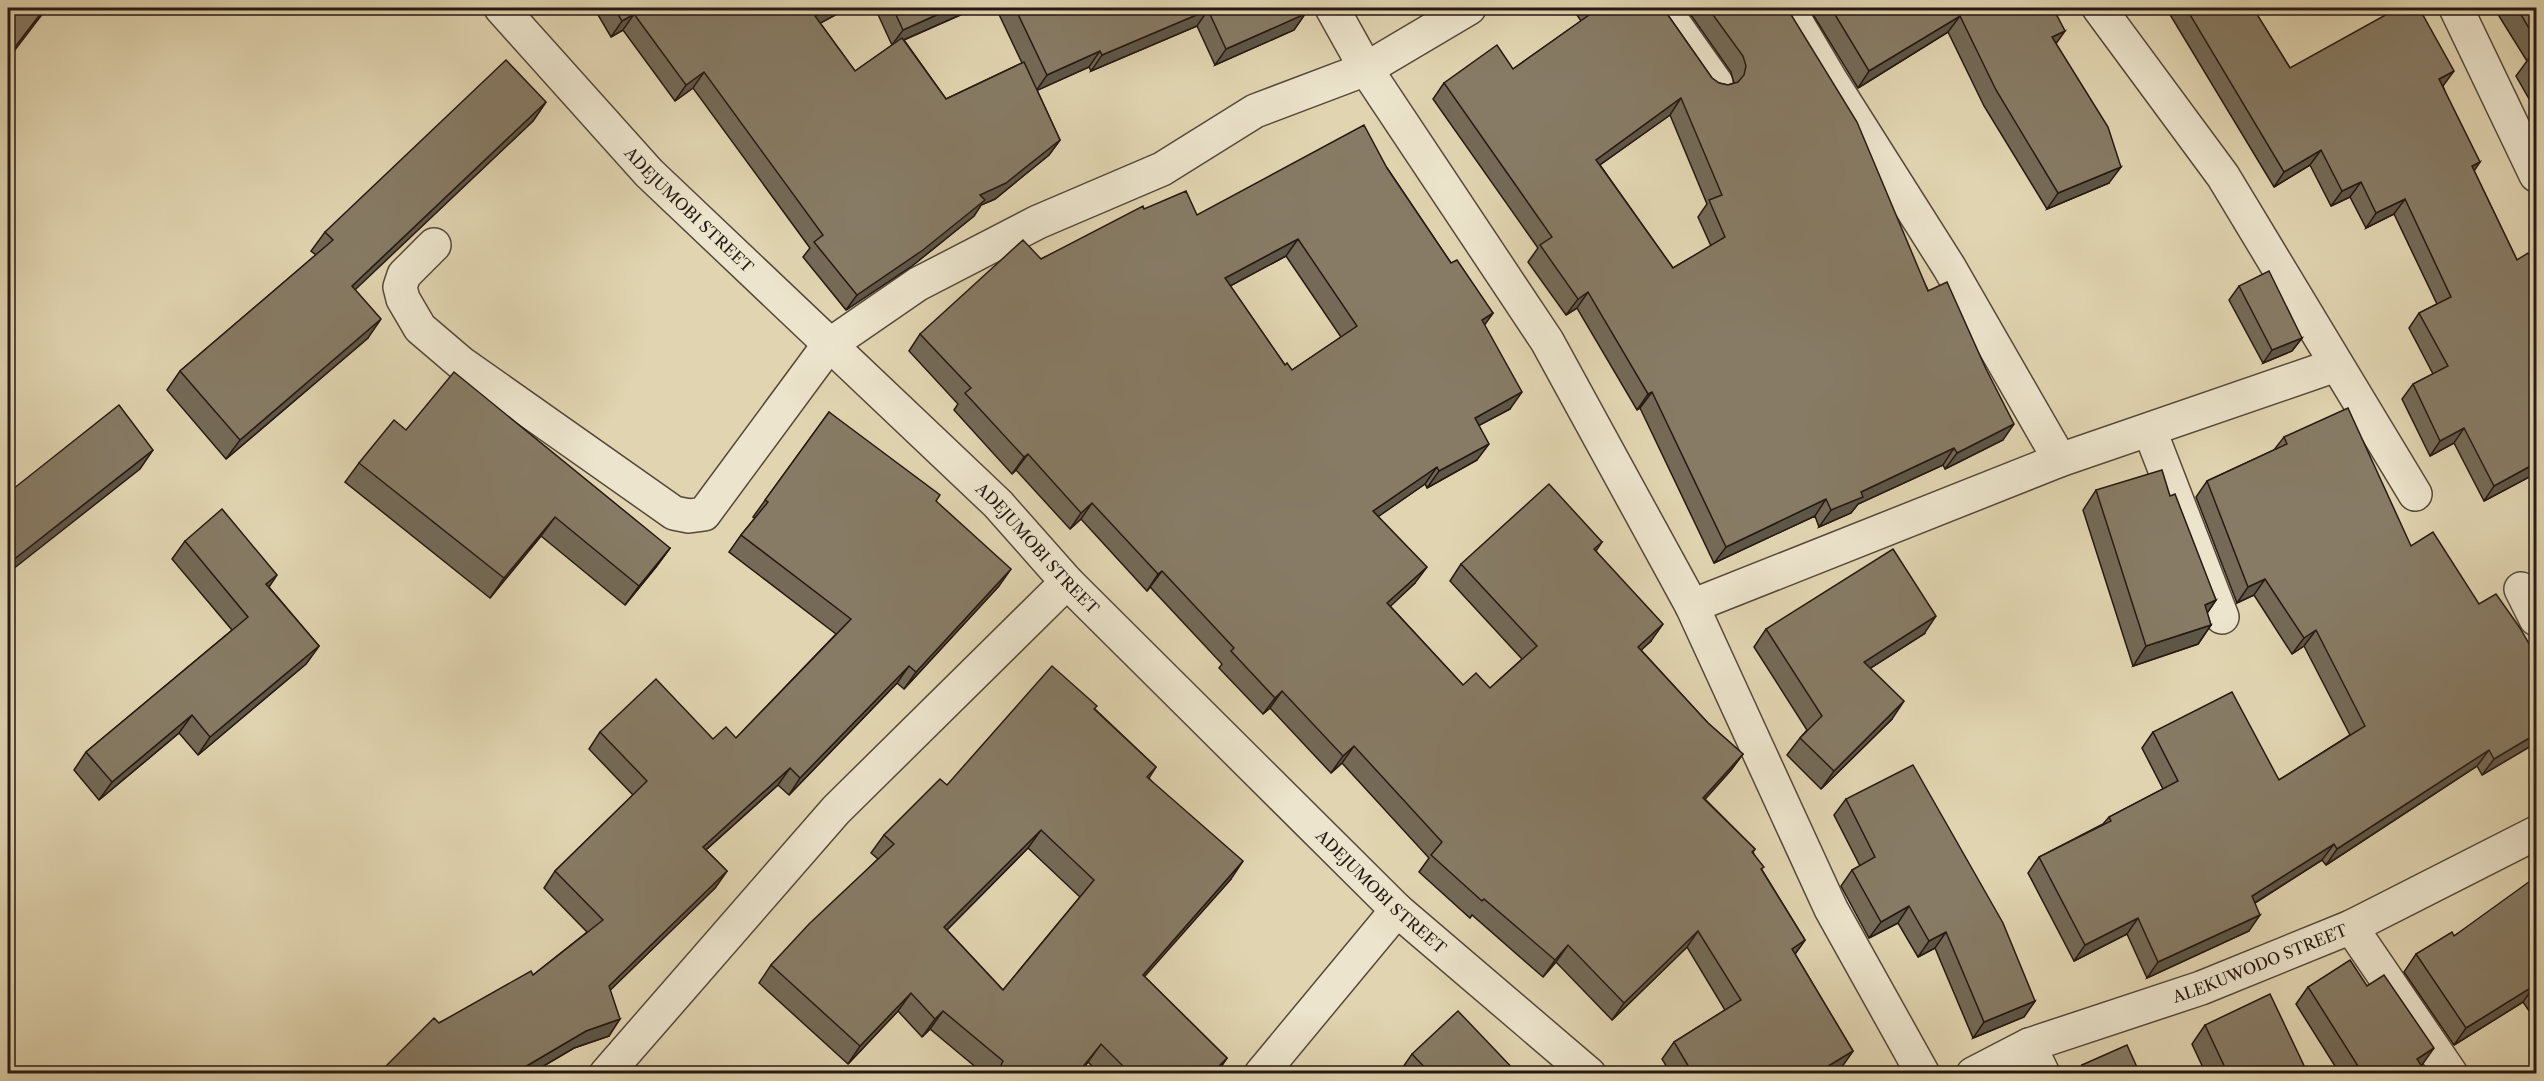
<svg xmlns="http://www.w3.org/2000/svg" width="2544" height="1081" font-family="'Libre Caslon Text',serif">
	<rect width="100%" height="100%" fill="#e1d5b1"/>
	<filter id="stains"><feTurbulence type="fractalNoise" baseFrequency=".00333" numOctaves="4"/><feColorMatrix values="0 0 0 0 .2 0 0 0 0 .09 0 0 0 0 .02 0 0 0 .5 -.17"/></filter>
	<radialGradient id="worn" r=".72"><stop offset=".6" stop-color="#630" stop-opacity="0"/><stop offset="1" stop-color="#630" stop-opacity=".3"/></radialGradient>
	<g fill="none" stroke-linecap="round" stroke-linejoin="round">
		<defs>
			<g id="street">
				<path id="s1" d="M501,8L649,173L998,504L1067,582L1397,910L1589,1074"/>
				<path d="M1332,8L1366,69L1547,341L1692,606L1831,909L1923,1074"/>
				<path d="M1663,8L1716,83"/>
				<path d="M1788,8L1830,79L1949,267L2060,460"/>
				<path d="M2099,8L2223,176L2415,494"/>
				<path d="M2456,8L2536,175"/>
				<path d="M434,245L404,275L400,287L403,299L420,328L461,363L674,513L689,516L704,514L828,346L918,284L1038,222L1162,169L1255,111L1366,69L1469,8"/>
				<path d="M2150,431L2222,617"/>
				<path d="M2521,589L2536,619"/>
				<path d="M1692,606L2060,460L2336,365"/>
				<path d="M2351,927L2451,1074"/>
				<path d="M2029,1045L2043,1074"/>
				<path d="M606,1074L836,810L1067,582"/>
				<path d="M1261,1074L1397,910"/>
				<path id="s2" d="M1973,1074L2029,1045L2201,988L2351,927L2536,833"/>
			</g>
		</defs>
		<use href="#street" stroke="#55483a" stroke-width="36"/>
		<use href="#street" stroke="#ece4cc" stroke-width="33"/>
	</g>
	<g fill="#746a57" stroke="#261912" stroke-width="1.5" fill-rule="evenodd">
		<path d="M594,8H848L820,23L855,71L892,45L875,8H976L904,40L946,99L1022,63L996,8H1302L1305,14L1294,30L1215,65L1197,26L1091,71L1089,67L1037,90L1060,140L1049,155L995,199L981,205L974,216L912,266L846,310L803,257L810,248L693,88L675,101L623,30L611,37Z"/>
		<path d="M1578,8H1663L1712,78L1719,83L1728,85L1734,83L1731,72L1686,8H1787L2003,440L1945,469L1943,465L1858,504L1851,513L1819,527L1815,516L1714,563L1640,408L1637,410L1577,308L1566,315L1528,262L1538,248L1433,99L1444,83L1513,69L1581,21L1575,12ZM1670,115L1707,204L1698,217L1711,246L1673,268L1600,165Z"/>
		<path d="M1809,8H2053L2056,44L2109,183L2047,209L1984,106L1948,32L1858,88Z"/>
		<path d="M2166,8H2253L2290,68L2443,86L2474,171L2517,260L2536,267V470L2533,475L2484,501L2454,443L2430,456L2402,399L2413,384L2433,374L2409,328L2419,313L2437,304L2394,214L2366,228L2350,197L2331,206L2310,165L2274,187Z"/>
		<path d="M2494,8H2536V111L2516,76L2527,61Z"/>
		<path d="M546,102L533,121L355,289L368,338L226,459L167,390L180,371L316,255L311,251L325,232Z"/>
		<path d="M1387,168L1451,263L1493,313L1484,325L1510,409L1479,425L1477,460L1427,488L1425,484L1378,516L1415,583L1390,606L1463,685L1490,688L1522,659L1450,581L1461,564L1602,542L1596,551L1651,641L1641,650L1708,723L1743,754L1731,770L1705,799L1755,849L1753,852L1762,870L1805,940L1795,954L1853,1051L1841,1068L1832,1074H1671L1662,1059L1674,1042L1725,1010L1687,947L1612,1020L1556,962L1543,977L1472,915L1470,918L1419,872L1429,858L1342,763L1331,773L1270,708L1263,714L1219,668L1222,664L1150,587L1147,591L1081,519L1070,529L1016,470L1012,474L954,410L958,404L909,351L920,334L1041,259L1144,209L1197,215ZM1286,256L1341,337L1292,370L1285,365L1230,286Z"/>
		<path d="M2239,286L2302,338L2292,351L2263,363L2229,300Z"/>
		<path d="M829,412L936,501L999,586L904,689L897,683L789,795L778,785L706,850L727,871L715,888L610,990L609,1036L574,1048L530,1074H380L382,1070L439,1023L533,975L587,932L544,888L555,871L633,795L589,749L600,732L713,739L736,738L836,634L729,552L741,535L755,518L753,517Z"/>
		<path d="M406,430L670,548L656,567L625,605L541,536L490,598L345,482L359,463Z"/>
		<path d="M2284,437L2411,546L2536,743L2482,775L2477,766L2326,865L2322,860L2255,903L2249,931L2147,978L2127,934L2074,961L2028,873L2039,857L2103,824L2109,817L2163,789L2142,748L2153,732L2279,780L2350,735L2304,646L2292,654L2254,595L2237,603L2196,497L2207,481L2274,450Z"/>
		<path d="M2096,490L2170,496L2216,600L2207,613L2211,625L2198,644L2133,666L2083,510Z"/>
		<path d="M185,541L269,587L319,646L306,664L198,755L179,733L99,800L74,770L86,752L232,630L172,559Z"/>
		<path d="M1766,629L1924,634L1870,668L1892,719L1821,789L1787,755L1800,738L1807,730L1754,647Z"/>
		<path d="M1095,709L1156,767L1149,778L1231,879L1144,976L1227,1058L1216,1074H1100L1088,1062L1079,1074H984L930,1029L922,1037L898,1011L848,1064L759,983L771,965L878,859L871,853L884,835L947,785ZM1028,848L1080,897L1003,990L947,930Z"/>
		<path d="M1846,799L2035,1001L2024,1017L1973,1038L1935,948L1918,957L1898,923L1869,938L1841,886L1852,870L1860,866L1834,815Z"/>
		<path d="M2536,884V1021L2523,1002L2454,1045L2404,972L2416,954L2454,936Z"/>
		<path d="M2367,986L2422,1065L2427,1074H2340L2296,1004L2308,987Z"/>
		<path d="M2205,1025L2308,1074H2206L2192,1044Z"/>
		<path d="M1412,1054L1518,1074H1409L1403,1067Z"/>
		<path d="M2082,1065L2140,1074H2076Z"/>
	</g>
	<g fill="#5e5647" stroke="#261912" stroke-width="1.5">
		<path d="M45,8H47L8,59V56Z"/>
		<path d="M830,8H848L804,32L815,16Z"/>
		<path d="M952,8H976L892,45L903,30Z"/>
		<path d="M1208,10L1197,26L1091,71L1102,55Z"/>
		<path d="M634,14L623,30L611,37L622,21Z"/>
		<path d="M1305,14L1294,30L1215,65L1226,49Z"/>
		<path d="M1960,16L1948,32L1858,88L1869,71Z"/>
		<path d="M2065,31L2053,48L2052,37Z"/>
		<path d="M1100,51L1089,67L1036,91L1047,75Z"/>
		<path d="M2454,71L2443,86L2428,94L2439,79Z"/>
		<path d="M704,72L693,88L675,101L686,85Z"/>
		<path d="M1681,98L1670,115L1584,176L1596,160Z"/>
		<path d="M546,102L533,121L339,305L352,286Z"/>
		<path d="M1060,140L1049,155L995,199L981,205L974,216L912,266L846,310L857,295L980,195Z"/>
		<path d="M2321,150L2310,165L2274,187L2284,172Z"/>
		<path d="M2480,162L2470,177L2472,166Z"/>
		<path d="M2121,167L2109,183L2047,209L2058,193Z"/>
		<path d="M2361,182L2350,197L2331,206L2342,191Z"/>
		<path d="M2405,199L2394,214L2366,228L2376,213Z"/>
		<path d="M1298,239L1286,256L1213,295L1225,278Z"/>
		<path d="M1588,292L1577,308L1566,315L1578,299Z"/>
		<path d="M1493,313L1481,330L1482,320Z"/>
		<path d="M381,319L368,338L226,459L240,440Z"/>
		<path d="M2302,338L2292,351L2263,363L2272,350Z"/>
		<path d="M1522,392L1510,409L1463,434L1475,418Z"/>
		<path d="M1652,392L1640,408L1637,410L1648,394Z"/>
		<path d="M2014,424L2003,440L1945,469L1957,453Z"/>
		<path d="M2464,428L2454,443L2430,456L2440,441Z"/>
		<path d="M1489,444L1477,460L1427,488L1439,471Z"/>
		<path d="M1954,448L1943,465L1858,504L1851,513L1819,527L1831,510L1861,492Z"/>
		<path d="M153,450L140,469L8,573V564Z"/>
		<path d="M1028,454L1016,470L1012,474L1024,457Z"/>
		<path d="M2536,463V470L2533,475L2484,501L2494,486Z"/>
		<path d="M1437,467L1425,484L1362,528L1373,511Z"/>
		<path d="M1826,499L1815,516L1714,563L1726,547Z"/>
		<path d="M1092,503L1081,519L1070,529L1081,513Z"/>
		<path d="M555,517L541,536L490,598L504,578Z"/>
		<path d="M670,548L656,567L625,605L639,586Z"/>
		<path d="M1427,567L1415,583L1376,620L1387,603Z"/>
		<path d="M1011,569L999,586L904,689L916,672Z"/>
		<path d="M1162,571L1147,591L1158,574Z"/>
		<path d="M277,575L265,593L266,584Z"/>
		<path d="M2265,579L2254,595L2237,603L2248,587Z"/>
		<path d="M2216,600L2203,619L2205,605Z"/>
		<path d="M1936,616L1924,634L1852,680L1864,662Z"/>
		<path d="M1663,624L1651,641L1627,663L1638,647Z"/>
		<path d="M2211,625L2198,644L2133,666L2146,646Z"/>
		<path d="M2316,630L2304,646L2292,654L2304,638Z"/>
		<path d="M319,646L306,664L198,755L210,737Z"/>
		<path d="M909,666L897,683L789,795L800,778Z"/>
		<path d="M1282,691L1270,708L1263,714L1275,698Z"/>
		<path d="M1904,701L1892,719L1821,789L1834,771Z"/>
		<path d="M192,715L179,733L99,800L112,782Z"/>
		<path d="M2536,734V743L2482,775L2494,759Z"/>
		<path d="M1354,746L1342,763L1331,773L1343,756Z"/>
		<path d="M2489,750L2477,766L2326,865L2337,849Z"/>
		<path d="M1743,754L1731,770L1691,815L1703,798Z"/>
		<path d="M790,768L778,785L691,863L703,847Z"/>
		<path d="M1041,830L1028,848L932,945L944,927Z"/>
		<path d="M2334,844L2322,860L2240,912L2252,896Z"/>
		<path d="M1243,861L1231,879L1130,993L1143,975Z"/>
		<path d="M727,871L715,888L597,1003L609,986Z"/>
		<path d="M1909,906L1898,923L1869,938L1881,922Z"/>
		<path d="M2260,915L2249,931L2147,978L2158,962Z"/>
		<path d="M2138,918L2127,934L2074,961L2085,945Z"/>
		<path d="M1698,931L1687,947L1612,1020L1624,1003Z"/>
		<path d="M1946,932L1935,948L1918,957L1929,941Z"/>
		<path d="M1805,940L1793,957L1792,949Z"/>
		<path d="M1568,945L1556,962L1543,977L1555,960Z"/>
		<path d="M2535,985L2523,1002L2454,1045L2466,1028Z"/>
		<path d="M911,993L898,1011L848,1064L860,1046Z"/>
		<path d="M2035,1001L2024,1017L1973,1038L1984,1022Z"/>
		<path d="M943,1011L930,1029L922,1037L935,1019Z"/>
		<path d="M620,1019L609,1036L574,1048L530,1074H513L586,1031Z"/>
		<path d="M1101,1044L1088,1062L1079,1074H1077Z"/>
		<path d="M2434,1048L2422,1065L2408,1074L2417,1059Z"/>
		<path d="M1853,1051L1841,1068L1832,1074H1815Z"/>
		<path d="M1227,1058L1216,1074H1211Z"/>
		<path d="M1801,1068L1796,1074H1791Z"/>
	</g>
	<g fill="#877b65" stroke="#261912" stroke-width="1.5" fill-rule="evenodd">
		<path d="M8,8H45L8,56Z"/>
		<path d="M614,8H830L815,16L855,71L902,38L946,99L1024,62L1060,140L1006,183L980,195L985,200L923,250L857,295L814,242L823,235L704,72L686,85L634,14L622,21Z"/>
		<path d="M893,8H952L903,30Z"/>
		<path d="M1015,8H1302L1305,14L1226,49L1208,10L1102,55L1100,51L1047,75Z"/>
		<path d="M1595,8H1663L1712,78L1719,83L1728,85L1738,82L1744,75L1746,66L1743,56L1708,8H1787L1857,122L1928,291L1947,282L1986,369L2014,424L1957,453L1954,448L1861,492L1863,497L1831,510L1826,499L1726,547L1652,392L1648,394L1588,292L1578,299L1540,245L1552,237L1444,83L1497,45L1513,69L1596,10ZM1681,98L1722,195L1709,200L1725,237L1673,268L1596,160Z"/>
		<path d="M1831,8H2053L2065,31L2052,37L2108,127L2121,167L2058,193L1996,90L1960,16L1869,71Z"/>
		<path d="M2186,8H2253L2290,68L2398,8H2419L2454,71L2439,79L2480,162L2472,166L2517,260L2528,253L2536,267V463L2494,486L2464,428L2440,441L2413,384L2448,366L2419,313L2451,297L2405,199L2376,213L2361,182L2342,191L2321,150L2284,172Z"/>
		<path d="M2517,8H2536V40Z"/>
		<path d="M2536,54V73L2528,59Z"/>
		<path d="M506,60L546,102L352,286L381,319L240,440L180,371L333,240L325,232Z"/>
		<path d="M1364,125L1387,168L1451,263L1457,260L1493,313L1482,320L1522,392L1475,418L1489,444L1439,471L1437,467L1373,511L1427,567L1387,603L1463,685L1476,673L1490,688L1537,646L1461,564L1549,484L1602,542L1594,549L1663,624L1638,647L1708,723L1743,754L1703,798L1755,849L1752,852L1764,867L1761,869L1805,940L1792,949L1853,1051L1815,1074H1804L1801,1068L1791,1074H1693L1674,1042L1741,1000L1698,931L1624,1003L1568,945L1555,960L1484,899L1482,901L1431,855L1442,842L1354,746L1343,756L1282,691L1275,698L1231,651L1234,648L1162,571L1158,574L1092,503L1081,513L1028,454L1024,457L965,393L971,388L920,334L1023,240L1041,259L1143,206L1144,209L1186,191L1197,215ZM1298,239L1357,326L1292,370L1287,363L1285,365L1225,278Z"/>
		<path d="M2269,271L2302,338L2272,350L2239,286Z"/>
		<path d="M454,372L670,548L639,586L555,517L504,578L359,463L394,420L406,430Z"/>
		<path d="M119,405L153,450L8,564V493Z"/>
		<path d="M2348,408L2411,546L2433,532L2479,604L2496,594L2520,628L2536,656V734L2494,759L2489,750L2337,849L2334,844L2252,896L2260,915L2158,962L2138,918L2085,945L2039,857L2111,821L2109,817L2178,781L2153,732L2232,692L2279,780L2365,726L2316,630L2304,638L2265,579L2248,587L2207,481L2287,444L2284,437Z"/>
		<path d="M829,412L940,495L936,501L1011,569L916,672L909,666L800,778L790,768L703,847L727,871L609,986L620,1019L586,1031L513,1074H385L382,1070L434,1018L439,1023L531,971L533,975L603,920L555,871L647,781L600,732L656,679L713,739L726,727L736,738L851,619L741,535L768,502L765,500Z"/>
		<path d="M2162,470L2170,496L2175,494L2216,600L2205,605L2211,625L2146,646L2096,490Z"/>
		<path d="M222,509L277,575L266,584L319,646L210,737L192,715L112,782L86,752L248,617L185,541Z"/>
		<path d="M1893,549L1936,616L1864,662L1904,701L1834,771L1800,738L1822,716L1766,629Z"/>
		<path d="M1052,666L1097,706L1094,709L1156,767L1147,777L1243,861L1143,975L1227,1058L1211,1074H1131L1101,1044L1077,1074H997L1003,1061L943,1011L935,1019L911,993L860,1046L771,965L809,924L894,844L884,835L940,779L947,785ZM1041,830L1094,880L1003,990L944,927Z"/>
		<path d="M1913,765L2003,923L2035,1001L1984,1022L1946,932L1929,941L1909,906L1881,922L1852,870L1875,857L1846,799Z"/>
		<path d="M2533,879L2536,884V987L2535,985L2466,1028L2416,954L2452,932L2454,936Z"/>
		<path d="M2350,960L2367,986L2384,975L2434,1048L2417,1059L2427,1074H2363L2308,987Z"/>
		<path d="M2270,994L2308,1074H2228L2205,1025Z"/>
		<path d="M1458,1011L1518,1074H1431L1412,1054Z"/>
		<path d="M2127,1045L2140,1074H2086L2082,1065Z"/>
		<path d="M1338,1068L1343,1074H1332Z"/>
		<path d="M662,1069L667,1074H658Z"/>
	</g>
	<g text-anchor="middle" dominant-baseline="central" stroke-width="4.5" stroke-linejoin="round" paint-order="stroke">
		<g font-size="16" fill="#261912" stroke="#ece4cc">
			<text stroke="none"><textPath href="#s1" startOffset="276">ADEJUMOBI STREET</textPath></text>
			<text stroke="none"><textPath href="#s1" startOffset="762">ADEJUMOBI STREET</textPath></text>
			<text stroke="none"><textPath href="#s1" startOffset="1248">ADEJUMOBI STREET</textPath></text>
			<text stroke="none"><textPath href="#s2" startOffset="308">ALEKUWODO STREET</textPath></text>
		</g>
	</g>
	<rect width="2544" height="1081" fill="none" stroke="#e1d5b1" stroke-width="30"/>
	<rect x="9" y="9" width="2526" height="1063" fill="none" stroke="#261912" stroke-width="3"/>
	<rect x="15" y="15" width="2514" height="1051" fill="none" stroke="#261912" stroke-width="1.5"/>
	<rect width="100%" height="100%" filter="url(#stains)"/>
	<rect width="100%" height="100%" fill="url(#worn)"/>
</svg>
